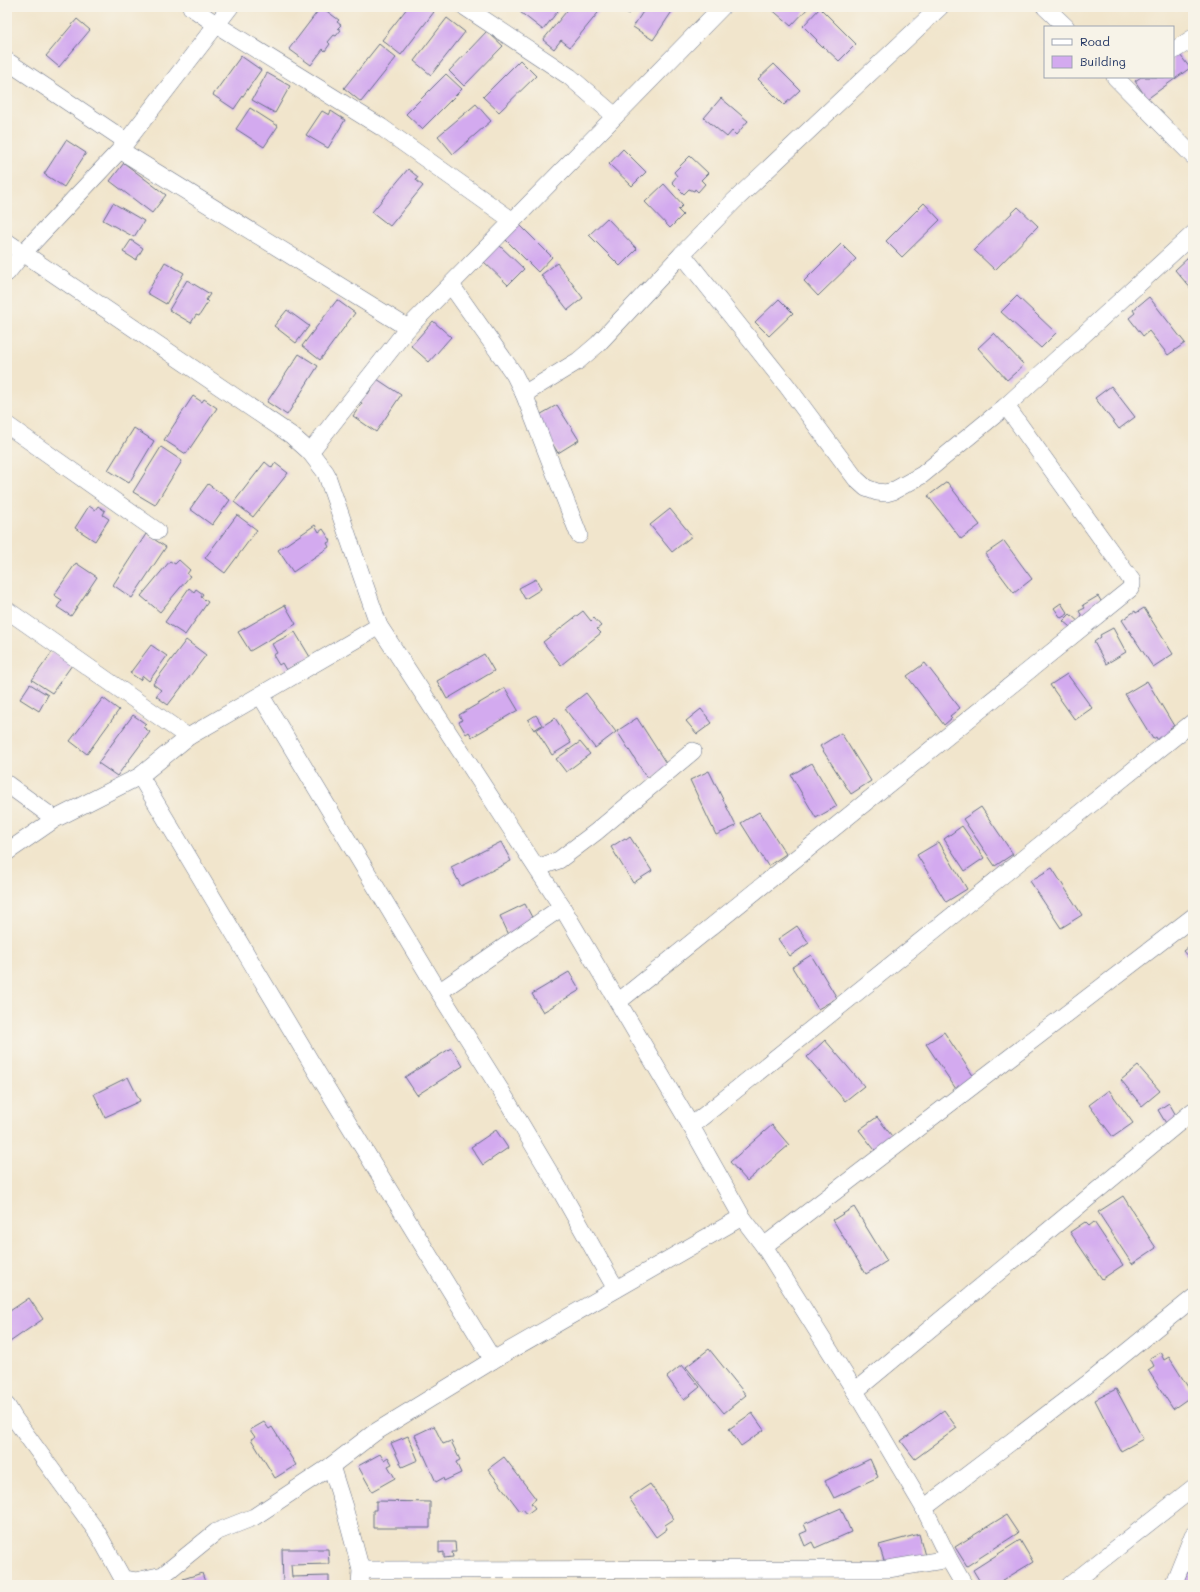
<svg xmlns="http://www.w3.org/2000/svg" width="1200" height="1592" font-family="Mali,sans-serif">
	<rect width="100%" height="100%" fill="#f7f3e8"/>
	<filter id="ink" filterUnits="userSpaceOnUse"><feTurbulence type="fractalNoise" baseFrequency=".025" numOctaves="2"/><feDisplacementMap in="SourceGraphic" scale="8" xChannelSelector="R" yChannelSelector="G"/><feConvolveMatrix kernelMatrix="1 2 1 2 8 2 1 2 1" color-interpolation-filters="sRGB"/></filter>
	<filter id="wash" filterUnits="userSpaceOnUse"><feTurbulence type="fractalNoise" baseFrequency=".012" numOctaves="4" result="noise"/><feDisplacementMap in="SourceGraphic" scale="16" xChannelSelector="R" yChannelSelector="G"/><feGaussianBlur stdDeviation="0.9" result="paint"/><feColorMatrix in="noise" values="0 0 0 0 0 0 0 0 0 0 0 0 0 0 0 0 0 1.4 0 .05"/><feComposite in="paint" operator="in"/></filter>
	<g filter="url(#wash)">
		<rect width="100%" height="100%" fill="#f1e5cc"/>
		<g id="blocks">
			<g fill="#d3aaef">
				<path d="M321,7L339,20L337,22L341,25L338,28L341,30L336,36L334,35L328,42L330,44L325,51L323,49L311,65L289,49Z"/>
				<path d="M408,7H427L434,12L401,55L382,40Z"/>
				<path d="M524,7H561L543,30L520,12Z"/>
				<path d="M570,7L602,8L570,47L561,40L554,49L543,40Z"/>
				<path d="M618,7H634L629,14Z"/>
				<path d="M646,7H675L653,40L633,27Z"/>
				<path d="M769,7H809L791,26Z"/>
				<path d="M820,8L856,44L839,61L823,46L822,47L816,41L817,40L803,26Z"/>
				<path d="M447,18L465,32L431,75L414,61Z"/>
				<path d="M77,19L90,30L59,67L46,56Z"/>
				<path d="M487,31L503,46L464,86L449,71Z"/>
				<path d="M379,44L396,58L361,102L344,88Z"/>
				<path d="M1177,51L1190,68L1147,99L1135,81L1141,77H1173V54Z"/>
				<path d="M241,56L261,70L234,109L213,95Z"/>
				<path d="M520,60L536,76L499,112L483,97Z"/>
				<path d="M774,64L800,90L784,105L758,79Z"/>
				<path d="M267,73L290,86L275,113L252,100Z"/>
				<path d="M446,74L462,89L422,129L406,114Z"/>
				<path d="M721,98L748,121L736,135L732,131L727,137L704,118Z"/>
				<path d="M476,104L491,121L453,154L438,136Z"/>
				<path d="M250,108L278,126L264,147L236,129Z"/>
				<path d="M322,111L329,115L331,111L345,120L328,148L306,135Z"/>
				<path d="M66,140L86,153L64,187L44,174Z"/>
				<path d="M623,149L646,172L632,186L609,164Z"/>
				<path d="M690,156L708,173L701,180L705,184L698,192L695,189L694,191L689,189L684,194L672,182L677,176L674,172Z"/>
				<path d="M124,163L166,195L152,213L110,181Z"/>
				<path d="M408,169L418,177L416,180L423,186L390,226L372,212Z"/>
				<path d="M664,184L683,205L678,210L683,215L670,228L645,202Z"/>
				<path d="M113,203L144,221L134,237L103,220Z"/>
				<path d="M924,203L940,220L902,257L886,241Z"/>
				<path d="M1018,207L1038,226L995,270L974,250Z"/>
				<path d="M607,218L637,249L620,266L589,235Z"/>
				<path d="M518,223L552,257L538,272L504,238Z"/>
				<path d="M131,240L143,248L136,260L123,252Z"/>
				<path d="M498,244L524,269L508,285L482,260Z"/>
				<path d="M841,244L856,259L818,296L804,281Z"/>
				<path d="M1189,257L1193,262V291L1175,270Z"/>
				<path d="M165,262L184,273L166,304L147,293Z"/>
				<path d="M557,263L583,298L568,310L541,275Z"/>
				<path d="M187,280L210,294L206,300L208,302L199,316L196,315L191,323L169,310Z"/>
				<path d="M1017,296L1056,333L1041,348L1001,312Z"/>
				<path d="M1149,297L1185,343L1168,355L1149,331L1143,336L1129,318L1135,313L1133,310Z"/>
				<path d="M779,299L793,313L769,336L755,322Z"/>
				<path d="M337,300L355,313L320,360L302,346Z"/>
				<path d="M287,310L309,326L296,343L274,326Z"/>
				<path d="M433,321L451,337L429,362L411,346Z"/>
				<path d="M994,333L1024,365L1007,380L978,348Z"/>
				<path d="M299,354L318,366L287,415L267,402Z"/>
				<path d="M377,379L401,395L376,432L353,416L362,403L357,401L363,392L368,394Z"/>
				<path d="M1111,386L1135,417L1119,429L1095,398Z"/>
				<path d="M193,396L202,402L204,399L217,408L186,454L164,440Z"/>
				<path d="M557,405L579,440L558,453L536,417Z"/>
				<path d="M134,428L154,441L129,483L108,470Z"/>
				<path d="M161,447L182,461L155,505L133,492Z"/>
				<path d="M265,462L272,468L275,463L288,473L253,517L234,502Z"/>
				<path d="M947,482L980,525L961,539L928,496Z"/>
				<path d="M208,484L230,500L212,525L190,509Z"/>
				<path d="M89,506L95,510L98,506L105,511L103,515L109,519L95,541L75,528Z"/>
				<path d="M670,509L692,536L672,552L650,525Z"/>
				<path d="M237,515L257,530L225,573L205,558Z"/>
				<path d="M315,525L319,532L323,529L331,541L327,543L329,547L293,572L278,550Z"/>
				<path d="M146,534L166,547L132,598L113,585Z"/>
				<path d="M1004,541L1032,579L1014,593L985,554Z"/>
				<path d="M179,560L190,570L187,574L190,576L160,612L141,596L170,561L175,564Z"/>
				<path d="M76,563L97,577L71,616L57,607L62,600L54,595Z"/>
				<path d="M536,579L541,589L525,599L519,588Z"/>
				<path d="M189,588L194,592L196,589L203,594L201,597L208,602L185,635L165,622Z"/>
				<path d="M1098,596L1104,606L1083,618L1079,611L1085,608L1083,605Z"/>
				<path d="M1061,603L1068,614L1061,618L1054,608Z"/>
				<path d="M285,605L296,624L250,651L238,632Z"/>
				<path d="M1144,608L1173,654L1153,667L1122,620L1135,611L1136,613Z"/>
				<path d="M583,611L591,621L594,618L601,626L597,629L601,633L561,665L543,642Z"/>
				<path d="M1070,614L1082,625L1076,632L1063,621Z"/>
				<path d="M1113,628L1126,652L1106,664L1094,642L1101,637L1100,635Z"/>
				<path d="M295,632L310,657L286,670L282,663L279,665L273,655L277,653L272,644Z"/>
				<path d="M186,640L206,655L168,705L156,696L161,690L153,684Z"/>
				<path d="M151,645L167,656L149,681L143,676L140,680L130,673Z"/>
				<path d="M53,651L72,665L52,693L32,680Z"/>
				<path d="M484,654L494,671L447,699L437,681Z"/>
				<path d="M925,663L960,708L950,716L952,718L944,725L907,676Z"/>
				<path d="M1067,674L1092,708L1075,720L1050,685Z"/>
				<path d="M1147,681L1174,726L1170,728L1175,735L1160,744L1156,737L1153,739L1125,694Z"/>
				<path d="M30,684L48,695L39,711L20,699Z"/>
				<path d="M505,688L518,710L472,737L469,732L466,734L459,722L462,720L459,715Z"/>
				<path d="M586,693L616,732L595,748L565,709Z"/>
				<path d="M103,698L119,710L87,754L70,741Z"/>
				<path d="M701,709L712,723L697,734L686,721Z"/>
				<path d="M133,715L146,724L143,727L150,732L117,776L98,763Z"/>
				<path d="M536,715L542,725L534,730L528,720Z"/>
				<path d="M555,718L571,743L552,755L536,730Z"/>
				<path d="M637,718L669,768L649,781L617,731Z"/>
				<path d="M841,733L871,781L851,794L820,746Z"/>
				<path d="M580,742L590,754L566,772L556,759Z"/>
				<path d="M812,763L837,806L816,818L791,775Z"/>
				<path d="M709,771L736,826L716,835L690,780Z"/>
				<path d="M981,807L1013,854L995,866L963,819Z"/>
				<path d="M759,812L786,854L768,866L741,823Z"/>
				<path d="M962,826L984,858L965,871L944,839Z"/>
				<path d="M630,837L652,871L633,883L611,847L625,838L626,840Z"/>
				<path d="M501,842L511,861L461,886L451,867Z"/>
				<path d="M939,842L967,889L946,902L917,855Z"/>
				<path d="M1052,868L1082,915L1061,928L1030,881Z"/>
				<path d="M525,904L536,925L510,937L500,916Z"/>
				<path d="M797,926L809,943L790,956L778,939Z"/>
				<path d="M1193,943V963L1183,951Z"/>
				<path d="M811,955L837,998L818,1009L792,967Z"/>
				<path d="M569,972L580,990L543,1012L532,994Z"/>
				<path d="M944,1032L976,1080L958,1092L926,1044Z"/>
				<path d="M825,1040L864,1086L845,1101L807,1057Z"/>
				<path d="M451,1048L463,1066L417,1095L405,1077Z"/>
				<path d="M1138,1066L1160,1091L1142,1106L1121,1080Z"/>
				<path d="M128,1077L140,1101L105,1117L94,1094Z"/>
				<path d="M1109,1090L1133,1123L1113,1137L1089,1105Z"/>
				<path d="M1169,1103L1178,1119L1167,1125L1158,1110Z"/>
				<path d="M877,1117L895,1140L878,1154L859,1130Z"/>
				<path d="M772,1125L789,1145L747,1181L730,1162Z"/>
				<path d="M496,1130L508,1148L483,1165L471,1147Z"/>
				<path d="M1123,1196L1156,1248L1132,1264L1098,1212Z"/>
				<path d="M854,1207L887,1261L866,1274L833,1220Z"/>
				<path d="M1085,1222L1089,1226L1094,1222L1123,1265L1102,1279L1070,1232Z"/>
				<path d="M29,1298L43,1319L7,1344V1313Z"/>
				<path d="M709,1349L746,1395L724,1413L686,1367Z"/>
				<path d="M1160,1352L1164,1360L1169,1357L1193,1395L1173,1409L1148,1370L1154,1366L1150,1358Z"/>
				<path d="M682,1365L700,1387L684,1400L667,1377Z"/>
				<path d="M1116,1389L1143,1439L1121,1451L1095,1400Z"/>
				<path d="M944,1410L957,1428L915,1459L901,1441Z"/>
				<path d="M752,1413L764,1430L741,1446L729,1429Z"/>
				<path d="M264,1422L269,1429L272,1427L296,1465L275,1478L251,1439L255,1437L250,1430Z"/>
				<path d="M434,1426L443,1444L451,1441L460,1460L456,1462L461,1473L444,1481L443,1478L436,1482L415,1435Z"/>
				<path d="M408,1436L418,1460L402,1467L391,1443Z"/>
				<path d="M380,1454L384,1460L388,1457L392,1464L388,1466L395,1478L372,1491L358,1466Z"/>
				<path d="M504,1457L536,1499L531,1503L535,1508L527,1514L523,1509L520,1511L488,1469Z"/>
				<path d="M870,1459L878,1477L834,1498L825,1481Z"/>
				<path d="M650,1484L674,1519L665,1525L667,1529L656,1537L629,1498Z"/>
				<path d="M376,1501L430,1502V1528H373V1510H376Z"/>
				<path d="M841,1508L851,1532L815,1548L812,1542L805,1546L800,1534L807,1531L804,1524Z"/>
				<path d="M1006,1515L1018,1533L967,1566L955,1547Z"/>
				<path d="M919,1534L925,1556L886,1567L879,1545Z"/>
				<path d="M1020,1540L1033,1562L995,1585H982L973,1570Z"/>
				<path d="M439,1542H455L456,1552H452L453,1557L444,1558V1552L439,1553Z"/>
				<path d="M282,1549H328L329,1564L291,1565L292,1577L329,1576V1583L283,1584Z"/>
				<path d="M1189,1569L1193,1571V1585H1182Z"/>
				<path d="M202,1573L206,1585H185L183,1579Z"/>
			</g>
		</g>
	</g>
	<g filter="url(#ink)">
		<use href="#blocks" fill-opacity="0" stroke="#666f84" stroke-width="1"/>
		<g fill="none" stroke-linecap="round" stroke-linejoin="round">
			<defs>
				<g id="minor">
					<path d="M191,7L217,25L381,127L513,221"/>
					<path d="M465,7L570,77L615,116"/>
					<path d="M1045,7L1066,27"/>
					<path d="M1173,51L1193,38"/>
					<path d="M7,61L126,141"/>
					<path d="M1115,77L1193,156"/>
					<path d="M120,150L408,328"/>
					<path d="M7,242L291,435L310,452L326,473L379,626L562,907L691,1126L742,1217L764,1246L855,1391L924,1508L949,1559L964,1585"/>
					<path d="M682,254L787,386L856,479L866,488L877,492L886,493L893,491L922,475L1006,406L1193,234"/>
					<path d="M7,273L23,253L120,150L230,7"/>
					<path d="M451,285L514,374L524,394L578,361L598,344L682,254L734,201L940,7"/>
					<path d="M524,394L579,535"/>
					<path d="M7,425L157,531"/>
					<path d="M310,452L408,328L722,7"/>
					<path d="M7,610L188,737"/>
					<path d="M261,696L439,992L503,1094L563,1195L616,1289"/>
					<path d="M140,776L318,1074L493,1360"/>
					<path d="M7,784L55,819"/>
					<path d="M7,852L55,819L140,776L188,737L379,626"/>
					<path d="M537,868L559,860L596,832L693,751"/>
					<path d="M439,992L562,907"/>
					<path d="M618,1002L1130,589L1132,585V581L1006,406"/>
					<path d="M691,1126L1193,722"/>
					<path d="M764,1246L1193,917"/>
					<path d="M855,1391L1193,1111"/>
					<path d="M7,1406L14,1418L97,1532L123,1579L136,1581L163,1575L216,1532L254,1517L331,1466L374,1433L493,1360L742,1217"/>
					<path d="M331,1466L344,1507L361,1570L360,1585"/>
					<path d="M924,1508L1091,1381L1193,1298"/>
					<path d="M361,1570L888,1569L949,1559"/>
					<path d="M1070,1585L1193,1488"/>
					<path d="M1173,1585L1193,1535"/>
				</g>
			</defs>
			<use href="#minor" stroke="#666f84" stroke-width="18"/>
			<use href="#minor" stroke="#fff" stroke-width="17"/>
		</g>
	</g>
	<rect width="1200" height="1592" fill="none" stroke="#f7f3e8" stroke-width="24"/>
	<rect x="1044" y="26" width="130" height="52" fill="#f7f3e8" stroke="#9fa5b1"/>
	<rect x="1052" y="39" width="20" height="6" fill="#ffffff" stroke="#9fa5b1"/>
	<text x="1080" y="46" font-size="12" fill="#1b2f5e">Road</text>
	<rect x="1052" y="56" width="20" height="12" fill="#d3aaef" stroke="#9fa5b1"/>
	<text x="1080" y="66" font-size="12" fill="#1b2f5e">Building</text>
</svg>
